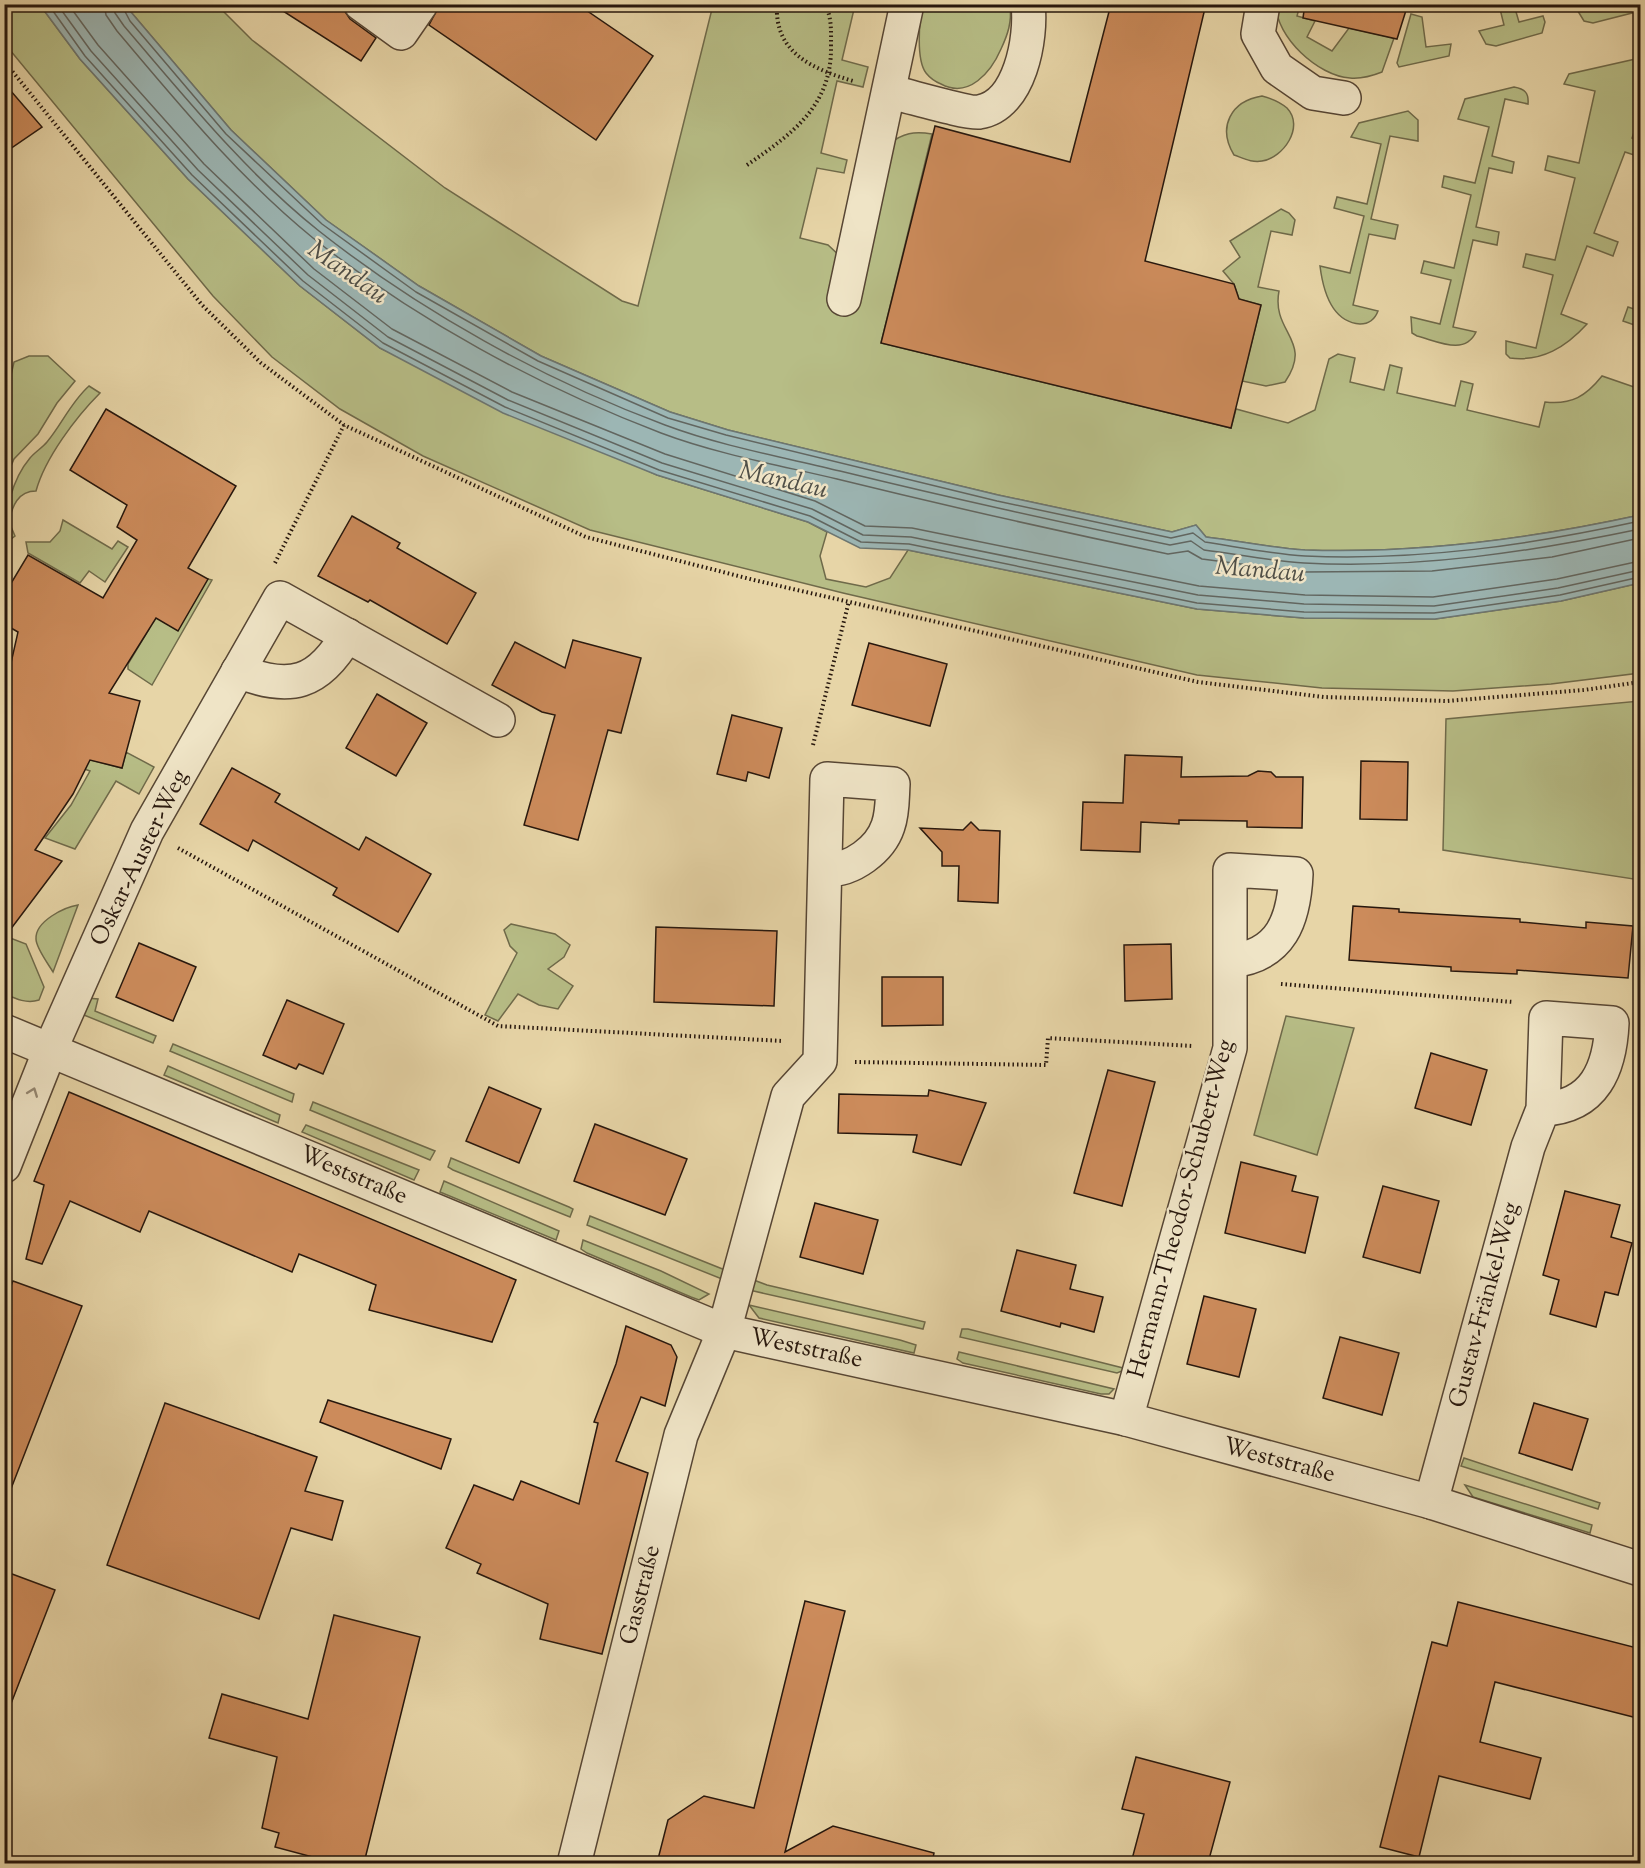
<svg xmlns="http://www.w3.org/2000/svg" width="1645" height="1868" font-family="'Sorts Mill Goudy',serif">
	<rect width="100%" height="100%" fill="#e7d5a7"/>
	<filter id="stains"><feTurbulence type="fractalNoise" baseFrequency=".00333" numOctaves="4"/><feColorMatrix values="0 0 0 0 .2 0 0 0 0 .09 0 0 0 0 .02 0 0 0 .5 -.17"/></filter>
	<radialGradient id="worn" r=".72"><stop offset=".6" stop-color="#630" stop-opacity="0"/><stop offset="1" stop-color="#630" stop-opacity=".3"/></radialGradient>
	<g fill="#b7bd86" stroke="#6f6a4a" stroke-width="1.5">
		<path d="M4,5H40L80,59L188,179L300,286L380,348L657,475L808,522L827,532L820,556L826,579L866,587L890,578L908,550L1197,609L1304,618L1435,619L1561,601L1640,583V673L1551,684L1453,691L1322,688L1197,675L843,593L590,530L423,456L340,409L272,357L213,296L5,44Z"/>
		<path d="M125,5H217L252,40L445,188L622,301L638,306L713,5H855L842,60L868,67L863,87L837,81L821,153L847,160L844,173L817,168L800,238L828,245L842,258L889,144C903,133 914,131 932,134L881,343L1231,428L1236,409L1288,423L1315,410L1329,359L1338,354L1355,358L1350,382L1384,390L1390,365L1402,368L1397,393L1455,406L1461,381L1473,384L1467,410L1539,427L1545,402C1572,405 1586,396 1602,376L1634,387L1640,369V515C1530,539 1419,554 1305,550C1272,548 1239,541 1206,537L1196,525L1172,532L998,495L728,430L670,412L541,356L419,286L326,220L231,130Z"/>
		<path d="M923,5H1010C1012,22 1008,34 1001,49C991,72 969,99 941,84C936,82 930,78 926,73C916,60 919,20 923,5Z"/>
		<path d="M1276,5H1300L1297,16L1315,21L1307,37L1332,51L1349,28L1394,38L1382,72C1372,76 1361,79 1350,78C1318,76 1276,37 1276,5Z"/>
		<path d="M1499,5H1514L1519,22L1543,16L1545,22L1542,33L1496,46L1486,44L1479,31L1504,25Z"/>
		<path d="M1592,5H1640V7L1636,12L1593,23L1584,21L1576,8Z"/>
		<path d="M1411,14L1422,17L1426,47L1451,44L1449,56L1399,67L1397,63Z"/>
		<path d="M1640,58V115L1632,138L1640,142V157L1625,152L1594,233L1618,242L1613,256L1587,246L1561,314L1587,324C1566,347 1542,362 1510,358L1506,354V341L1536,348L1553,275L1523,267L1526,254L1555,260L1575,178L1545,170L1548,156L1579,163L1595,91L1564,84L1569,74Z"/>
		<path d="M1514,87C1525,89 1529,93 1528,104L1505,99L1492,156L1514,162L1512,173L1489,168L1476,227L1499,232L1497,245L1473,240L1453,327L1476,332C1465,356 1437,341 1417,336L1412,333L1411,317L1440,324L1451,280L1421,273L1424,261L1454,268L1471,195L1442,187L1444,176L1475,183L1489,127L1458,119L1465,99Z"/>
		<path d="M1262,96C1270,98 1280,102 1287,108C1305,127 1283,158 1262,161C1252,163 1243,158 1234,155C1217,127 1231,101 1262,96Z"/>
		<path d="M1408,111L1418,120V141L1390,136L1371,219L1398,225L1395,239L1369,234L1353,305L1378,311C1375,319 1370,324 1360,324C1332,322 1323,290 1320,266L1350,273L1364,216L1334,208L1337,197L1367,204L1381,144L1351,137L1359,123Z"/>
		<path d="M1281,209L1289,213L1295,220L1292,235L1271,231L1258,287L1279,291C1271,333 1314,340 1285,382L1266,386L1242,381L1261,305L1239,299L1234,284L1223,271L1240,257L1230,241Z"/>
		<path d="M1628,307L1640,311V327L1623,321Z"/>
		<path d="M29,356H48L75,381L57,403L38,434L14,459L5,480V401L14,362Z"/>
		<path d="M89,386L100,393C76,417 45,458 36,491C18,491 12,506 9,522L15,536L11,539C0,516 14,477 30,458C35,452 42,448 47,442C62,424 71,402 89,386Z"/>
		<path d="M63,520L112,549L118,541L128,547L105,582L89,571L80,583L28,553L26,542H50L60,531Z"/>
		<path d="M208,579L212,580L152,685L128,669V664L149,629L114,594Z"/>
		<path d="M1640,701V880L1443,850L1446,719Z"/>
		<path d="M56,751L122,768L126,752L154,767L139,794L116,781L75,849L45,838L71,805L90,771L79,767Z"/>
		<path d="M78,905L53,972C49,965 36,948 36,939C35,921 65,907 78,905Z"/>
		<path d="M511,924L555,934L570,945L564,957L548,969L573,986L558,1009L539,1005L518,994L498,1021L485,1015L517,953L510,946L504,930Z"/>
		<path d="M5,936L26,944L44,987L39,1000C27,1004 16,999 5,994Z"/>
		<path d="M87,998L98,999L95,1011L156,1036L153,1043L79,1013Z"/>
		<path d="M1286,1016L1354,1028L1317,1155L1254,1135Z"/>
		<path d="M173,1044L294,1094L292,1102L170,1051Z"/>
		<path d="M168,1066L280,1115L278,1123L164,1075Z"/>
		<path d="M313,1102L435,1151L430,1160L310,1110Z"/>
		<path d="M306,1125L419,1170L414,1180L302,1132Z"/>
		<path d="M451,1158L569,1207L573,1209L570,1217L453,1170L448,1167Z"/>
		<path d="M444,1181L559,1231L556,1240L440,1192Z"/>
		<path d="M590,1216L725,1270L722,1279L587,1225Z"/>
		<path d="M583,1240L661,1271L709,1294L699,1300L691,1297L587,1253L581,1249Z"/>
		<path d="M751,1279L767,1285L925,1322L923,1329L749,1290Z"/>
		<path d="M749,1305L900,1340L916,1345L914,1353L759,1318Z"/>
		<path d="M962,1329H968L1127,1369L1117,1373L960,1337Z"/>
		<path d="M959,1352L1114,1389L1109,1394H1101L963,1363L957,1359Z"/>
		<path d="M1464,1458L1600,1503L1598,1509L1461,1466Z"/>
		<path d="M1465,1485L1592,1525L1590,1533L1473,1497Z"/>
	</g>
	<path fill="#9cb6b4" stroke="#6d7671" stroke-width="1.5" d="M40,5H125L231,130L326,220L419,286L541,356L670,412L728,430L998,495L1172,532L1196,525L1206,537C1239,541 1272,548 1305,550C1419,554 1530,539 1640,515V583L1561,601L1435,619L1304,618L1197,609L908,550L860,548L808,522L657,475L503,413L380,348L300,286L188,179L80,59Z"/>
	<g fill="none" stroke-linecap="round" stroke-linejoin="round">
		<g stroke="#626660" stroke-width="1.5">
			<path d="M48,4L85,56L192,175L303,281L383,343L505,407L659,470L810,516L861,542L909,544L1197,603L1304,612L1434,613L1560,595L1640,577"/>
			<path d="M57,4L91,51L198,170L308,275L388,337L508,400L662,463L812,509L863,535L911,537L1198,595L1304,604L1434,606L1558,588L1640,570"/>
			<path d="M68,4L98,45L204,164L314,269L392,329L512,392L665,454L815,501L865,526L912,528L1199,586L1305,595L1433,597L1557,579L1640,561"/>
			<path d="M104,4L106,15L117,31C178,103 239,178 313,238C416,320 538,386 661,433C717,454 778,465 837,479C947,506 1057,531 1168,554L1188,551L1202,559L1303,572L1432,571L1552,557L1640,538"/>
			<path d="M113,4L115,13L124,26C185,97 245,172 319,231C420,311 544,380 665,425C721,446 782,457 840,471C950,498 1059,522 1170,545L1191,541L1204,550C1237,554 1271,561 1304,563C1418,569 1530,552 1640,529"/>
			<path d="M121,4L130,21L226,134L322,224L416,292L538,361L668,418L726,435L997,501L1171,538L1193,533L1205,542C1238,547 1272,554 1305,556C1419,561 1530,545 1640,521"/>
		</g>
	</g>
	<g fill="#cc8b5b" stroke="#27170d" stroke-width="1.5">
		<path d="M272,4H340L350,19L376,38L361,61Z"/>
		<path d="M440,4H577L653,56L596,140L429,25Z"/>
		<path d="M1111,4H1206L1145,261L1234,284L1239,299L1261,305L1231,428L881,343L935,126L1070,162Z"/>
		<path d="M1305,4H1408L1397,39L1303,18Z"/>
		<path d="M4,83L42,127L4,153Z"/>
		<path d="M106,409L236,486L188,568L208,579L178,631L156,618L109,693L140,701L122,768L90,760L73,794L35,850L62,861L4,938V694L18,632L4,624V595L28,555L103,598L137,540L117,527L127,505L70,470Z"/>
		<path d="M352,516L400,543L397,548L476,593L447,644L370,600L368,602L318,576Z"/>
		<path d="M573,640L641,658L621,733L608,730L578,840L524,825L555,715L542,712L492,685L515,642L565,668Z"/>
		<path d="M869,643L947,664L930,726L852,705Z"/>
		<path d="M377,694L427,723L396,776L346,748Z"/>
		<path d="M732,715L782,728L769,778L748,772L746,781L717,774Z"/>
		<path d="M1125,755L1182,757L1181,777L1248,776L1258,771L1271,772L1276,777H1303L1302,828L1247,827V821L1179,820V824L1141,822L1140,852L1081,850L1083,802L1123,803Z"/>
		<path d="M1361,761L1408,762L1407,820L1360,819Z"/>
		<path d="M232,768L280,794L275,802L359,850L366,837L431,874L398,932L333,895L337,888L253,840L248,851L200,824Z"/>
		<path d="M971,822L979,830L1000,831L998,903L958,901L959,866H942V852L920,828L963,830Z"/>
		<path d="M1353,906L1399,909V912L1520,919V922L1586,928V922L1633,926L1628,978L1517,970V974L1451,971V967L1349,960Z"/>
		<path d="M656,927L777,931L774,1006L654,1002Z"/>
		<path d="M139,943L196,967L173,1021L116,997Z"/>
		<path d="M1171,944L1172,999L1125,1001L1124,945Z"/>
		<path d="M882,977H943V1025L882,1026Z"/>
		<path d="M287,1000L344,1024L323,1074L299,1064L296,1069L263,1055Z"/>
		<path d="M1431,1053L1487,1070L1471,1125L1415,1108Z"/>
		<path d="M1108,1070L1155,1082L1122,1206L1074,1193Z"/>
		<path d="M489,1087L541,1109L519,1163L466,1141Z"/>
		<path d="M929,1090L986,1103L961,1165L913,1152L917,1135L838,1133L839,1094L928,1096Z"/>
		<path d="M69,1092L516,1280L492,1342L369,1310L376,1285L299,1254L292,1272L149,1211L140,1232L70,1201L42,1264L26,1259L44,1185L34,1181Z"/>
		<path d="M595,1124L687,1159L665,1215L574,1181Z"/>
		<path d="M1241,1162L1296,1176L1292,1191L1318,1197L1305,1253L1225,1233Z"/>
		<path d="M1383,1186L1439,1201L1420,1273L1363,1257Z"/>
		<path d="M1565,1191L1620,1205L1611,1237L1632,1243L1618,1295L1605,1292L1596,1327L1550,1314L1559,1280L1543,1275Z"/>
		<path d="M815,1203L878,1220L863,1274L800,1257Z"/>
		<path d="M1017,1250L1076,1265L1070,1289L1103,1297L1094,1332L1061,1323L1060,1327L1001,1311Z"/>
		<path d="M13,1281L82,1306L7,1499H4V1302Z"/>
		<path d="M1204,1296L1256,1309L1239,1377L1187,1364Z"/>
		<path d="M626,1326L671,1345L677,1357L665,1406L641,1397L616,1461L648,1473L602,1654L540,1639L548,1604L477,1573L481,1564L446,1548L474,1485L513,1500L521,1481L579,1504L598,1423L594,1422L616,1364Z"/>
		<path d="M1340,1337L1399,1353L1382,1415L1323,1398Z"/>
		<path d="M328,1400L451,1439L441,1469L320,1422Z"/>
		<path d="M165,1403L317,1457L305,1491L343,1501L332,1540L291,1528L259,1619L107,1565Z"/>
		<path d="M1534,1403L1588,1419L1572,1470L1519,1453Z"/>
		<path d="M4,1571L55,1590L7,1714H4Z"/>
		<path d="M805,1601L845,1611L785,1852L833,1826L934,1853L932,1863H657L668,1820L704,1796L754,1808Z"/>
		<path d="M1458,1602L1641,1649V1719L1495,1682L1480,1742L1541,1758L1530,1799L1439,1776L1419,1857L1380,1847L1432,1642L1447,1646Z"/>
		<path d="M334,1615L420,1637L364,1863H335L275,1847L279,1833L262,1828L277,1757L209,1738L222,1694L308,1719Z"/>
		<path d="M1136,1757L1230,1782L1208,1863H1131L1144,1814L1122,1809Z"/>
	</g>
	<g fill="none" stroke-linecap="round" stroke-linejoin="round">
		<defs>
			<g id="minor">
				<path d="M361,4L401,33L421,4"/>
				<path d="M1263,4L1258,34L1277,68L1313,93L1344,98"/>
				<path d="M890,92C905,95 969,114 979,112C1020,106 1032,38 1028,4"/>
				<path d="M844,299L907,4"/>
				<path d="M238,671C290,692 319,684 347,635"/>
				<path d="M4,1031L724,1331L1126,1419L1431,1502L1640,1569"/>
				<path d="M4,1166L50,1050L147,831L280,598L498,720"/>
				<path d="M1126,1419L1230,1048V870L1296,874C1294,919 1282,956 1230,961"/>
				<path d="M1431,1502L1528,1147L1543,1109L1546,1018L1612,1023C1610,1068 1595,1107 1543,1109"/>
				<path d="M574,1864L681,1435L724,1331L788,1096L820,1061L827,779L893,784C892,798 893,812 888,826C880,850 852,870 827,870"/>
			</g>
		</defs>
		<use href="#minor" stroke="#574634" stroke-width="36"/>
		<g stroke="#27170d" stroke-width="4" stroke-dasharray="1.5 3" stroke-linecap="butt">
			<path d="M777,4C774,53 813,69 853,81"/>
			<path d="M4,61L202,305L261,363L344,425L586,537L758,581L1198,682L1324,697L1447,701L1584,690L1640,682"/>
			<path d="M747,165C792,134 832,106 831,46C831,31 832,18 825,4"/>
			<path d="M275,563L344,425"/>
			<path d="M813,745L849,601"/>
			<path d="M178,848L498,1026L783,1041"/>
			<path d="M1281,984L1513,1002"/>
			<path d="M855,1062L1046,1065L1048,1038L1193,1046"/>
		</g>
		<use href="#minor" stroke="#efe4c6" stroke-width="33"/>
	</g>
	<defs><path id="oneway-chevron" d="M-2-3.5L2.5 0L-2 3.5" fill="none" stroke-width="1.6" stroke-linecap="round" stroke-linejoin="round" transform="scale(1.5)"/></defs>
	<use stroke="#958873" href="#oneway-chevron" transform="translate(33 1092) rotate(-69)"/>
	<g text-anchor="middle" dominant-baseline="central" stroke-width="5" stroke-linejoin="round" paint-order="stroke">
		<g font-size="24" fill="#27170d" stroke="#efe4c6">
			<text transform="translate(140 858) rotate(-64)">Oskar-Auster-Weg</text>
			<text transform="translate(353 1176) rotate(23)">Weststraße</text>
			<text transform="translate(1182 1209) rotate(-75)">Hermann-Theodor-Schubert-Weg</text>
			<text transform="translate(1485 1305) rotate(-75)">Gustav-Fränkel-Weg</text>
			<text transform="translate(806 1349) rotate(12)">Weststraße</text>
			<text transform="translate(1279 1461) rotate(15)">Weststraße</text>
			<text transform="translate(641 1595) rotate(-76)">Gasstraße</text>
		</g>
		<g font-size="26" font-style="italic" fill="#504f47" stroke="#efe4c6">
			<text transform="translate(347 273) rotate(35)">Mandau</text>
			<text transform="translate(783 481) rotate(13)">Mandau</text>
			<text transform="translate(1260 571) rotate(5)">Mandau</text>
		</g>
	</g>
	<rect width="1645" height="1868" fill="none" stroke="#e7d5a7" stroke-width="24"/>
	<rect x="6" y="6" width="1633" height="1856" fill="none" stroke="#27170d" stroke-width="3"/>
	<rect x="12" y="12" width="1621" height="1844" fill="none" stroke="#27170d" stroke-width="1.5"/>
	<rect width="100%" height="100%" filter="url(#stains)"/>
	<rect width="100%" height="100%" fill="url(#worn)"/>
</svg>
